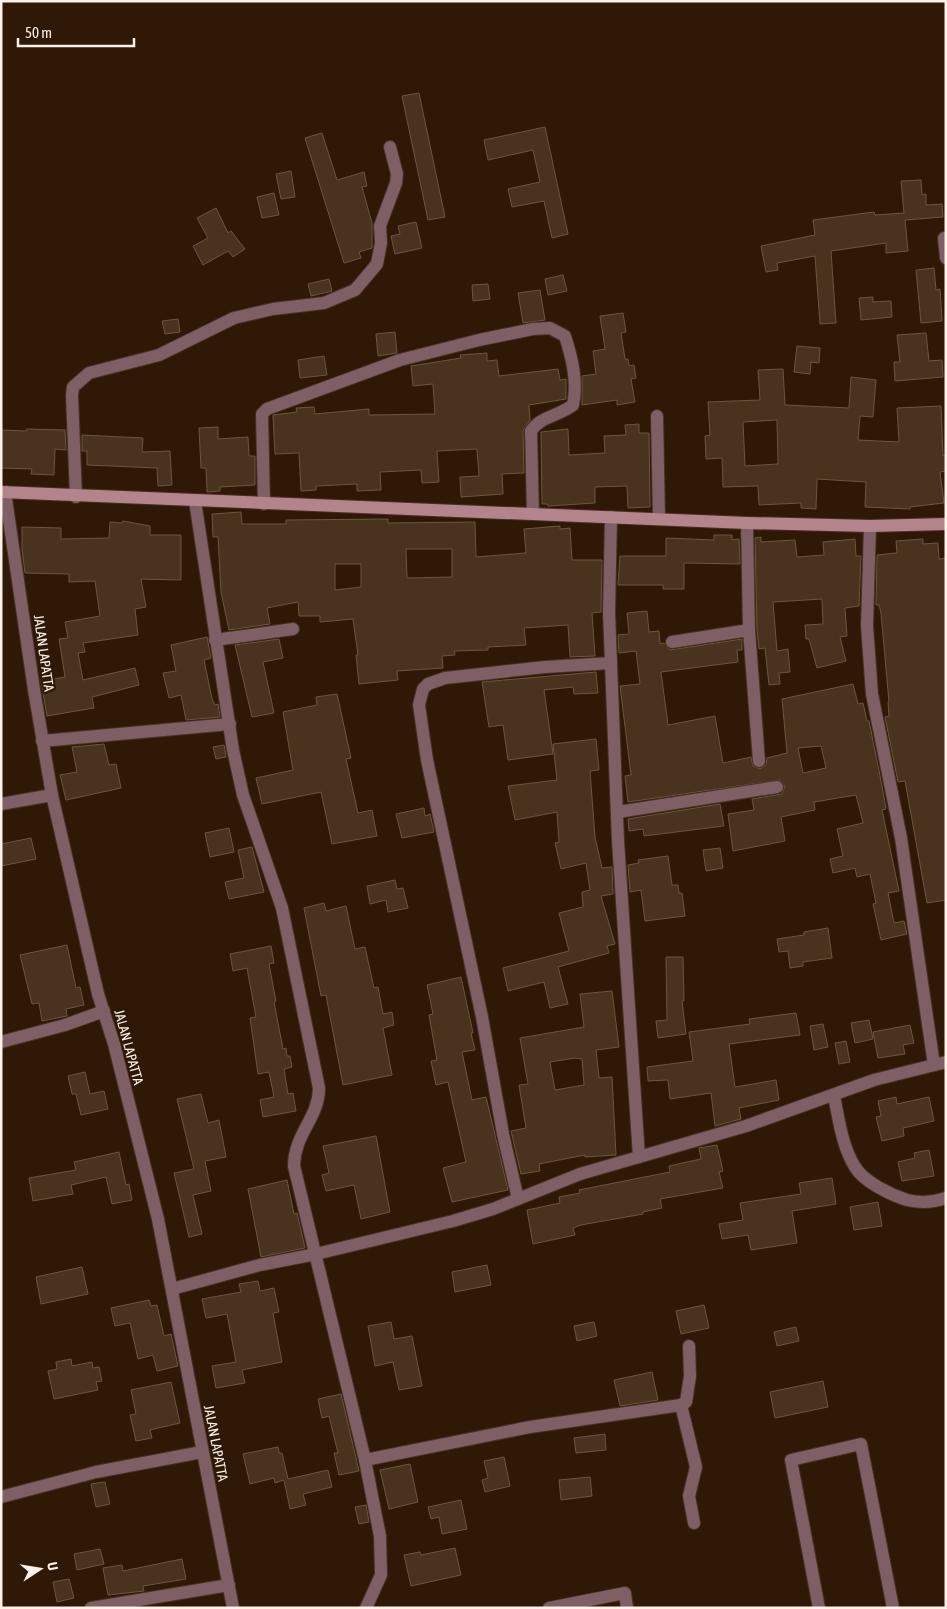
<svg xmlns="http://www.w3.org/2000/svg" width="947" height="1609" font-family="'Asap Condensed',sans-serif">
	<rect width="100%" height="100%" fill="#2f1806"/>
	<g fill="#49331e" stroke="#6d563f" fill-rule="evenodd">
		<path d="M419,93L445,217L428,220L402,96Z"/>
		<path d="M545,127L568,234L552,238L544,201L512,207L508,189L540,182L533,150L488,160L484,140Z"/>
		<path d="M322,133L337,180L364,172L367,186L362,187L372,223V248L359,252L361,258L344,263L305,138Z"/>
		<path d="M291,171L295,197L281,199L276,174Z"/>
		<path d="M921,180L922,195L926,194V205L942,204L943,217L905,220L908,251L886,253V243L831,251L836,323L820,324L815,256L777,263L778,270L766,272L761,246L815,235L813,220L874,212L875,215L904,213L901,181Z"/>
		<path d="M274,193L279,215L262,218L257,197Z"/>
		<path d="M216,208L228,233L231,231L245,249L233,257L228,251L203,265L193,246L208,238L197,218Z"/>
		<path d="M416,222L422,248L395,254L391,236L400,234L398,226Z"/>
		<path d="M934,268L936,290L940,289L942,321L921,323L916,270Z"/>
		<path d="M563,275L567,291L548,295L545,279Z"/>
		<path d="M329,279L332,291L311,296L308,284Z"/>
		<path d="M488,284L490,299L473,301L472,285Z"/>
		<path d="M540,290L545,320L523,323L518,293Z"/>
		<path d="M873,297V302L891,301L892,317L861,320L859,298Z"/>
		<path d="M623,313L626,332L621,333L625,359H628L629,366L634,365L636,378L631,379L635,402L617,405V400L582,405V376L596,374L593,351L605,349L600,316Z"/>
		<path d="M178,319L180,332L165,334L162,321Z"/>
		<path d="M395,332L397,353L378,356L376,334Z"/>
		<path d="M926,333L929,361L942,360L943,377L895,381L894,362H900L897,335Z"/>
		<path d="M797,346L820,348L819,363L811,362L810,374L794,372Z"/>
		<path d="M487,353V361L497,360L499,376L558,369L560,380L566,379V399L529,405L530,420L523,431L524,473L502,474L503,494L461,497L460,477L479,476L477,449L437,451L439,482L422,483L421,470L380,472L381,490L357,491V484L316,486V490L301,491L299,453L275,454L273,415L297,412L296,408L314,407L315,414L369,409V415L435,414L433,384L413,386L411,366L461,358L460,355Z"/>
		<path d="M324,356L327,375L300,378L298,360Z"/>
		<path d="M783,369L785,405L849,408L851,377L876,380L873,417L860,416L858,440L899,442L897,408L941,406L943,456L946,455V471L940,472L944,503L910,507V509L865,507L866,482L817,479L816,509L801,508V503L759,505L758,486L723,487L722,458L706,459L705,436L710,435L708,402L760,400L758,370ZM777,420L778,464L745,466L743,422Z"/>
		<path d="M639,424V433H649L650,507L628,508L627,486L595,487V503L548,506L547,504H542L541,432L568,429L569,455L605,453L604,436L626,435L625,425Z"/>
		<path d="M218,427V439L248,437L249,456H255V485L220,487V491L207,492L206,468H201L199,428Z"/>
		<path d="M27,429L65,430L66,450L55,449L54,475L31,474L32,469L1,468V430L26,431Z"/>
		<path d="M82,435L143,438L142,452L170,451L172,485L158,486L157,468L87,465V451H82Z"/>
		<path d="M241,512L242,524H286V520L388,519V523L475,522L476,557L526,553L524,529L560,526V529L570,528L572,560H602L601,612L592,613L595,656L570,657L568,625L524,628L526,645L488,647V650L454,651L455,655L442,656L443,668L397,671L398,680L359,684L356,655H358L353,619L320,622V616H299L298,602L267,608L270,624L229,630L221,592L218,537H213L212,514ZM406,549H452V577L407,578ZM335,564H361V587L335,590Z"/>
		<path d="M123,521L150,526V535H181V580L141,579L146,607L135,609L138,635L83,643L85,652L78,653L83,680L135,668L139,685L92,697L94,708L47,716L41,681L65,677L59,639L68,638L65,622L100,616L95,581L69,582V574L25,573L22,549V527L61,528V539L109,538L110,522L122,523Z"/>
		<path d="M714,535H732V540L739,539L740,564L684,563V589H663V585H618L620,556H666V538L714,540Z"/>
		<path d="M761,537V542L795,540L797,557L824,555L823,542L855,539L856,556H861L859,606L845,608L847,636L840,637L846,661L817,668L809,639H806L805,625L823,624L822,599L773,602L777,651L788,649L790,672L779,673L780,684L769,685L765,648L759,649L757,630L755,538Z"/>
		<path d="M923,539V544L938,543L939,559L945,558L946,566V900L927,903L905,781L898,782L885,717L889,716L888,702H889L881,613L879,605H876L877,555L897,553L896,541Z"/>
		<path d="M647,611L649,632L659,631L660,644L664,643L670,650L742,639V650H737L738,662L661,672L668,725L715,716L723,763L751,757L753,766L760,769L766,765L767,758L787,753L782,699L853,684L858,704L863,703L867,721H869L882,786L886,809L882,810L899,891L888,893L894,923L904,921L907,934L881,940L873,904L876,903L870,874L857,877L855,868L833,873L830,859L843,856L837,829L863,823L856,795L814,802L815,810L781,817L785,841L733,851L728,814L754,810L752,799L782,794L785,786L780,780L628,802L625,776L631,775L620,686L640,684L636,651L619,653L618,635L629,634L627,613ZM821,746L826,768L803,773L798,748Z"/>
		<path d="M207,637L211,658L204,660L212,699L215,705L218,704L220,717L186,720L181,695L169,698L163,673L176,671L171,645Z"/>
		<path d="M279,639L283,658L263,662L274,713L252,717L235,645Z"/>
		<path d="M596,672L598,693L574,694L573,687L544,690L553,754L508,760L503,725L489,727L482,682Z"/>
		<path d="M337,694L351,758L346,759L358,813L372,810L377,836L332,844L321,792L262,804L256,778L293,770L283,712L317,705L316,697Z"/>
		<path d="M596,739L599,770L590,771L595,837L602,868L612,867L613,894L601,896L615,944L607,946L609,953L558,967L568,1004L550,1008L544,982L508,991L503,968L569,951L559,913L583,907L582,892L590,890L586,863L561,869L555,843L559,842L557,812L515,820L508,786L557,780L553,744Z"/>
		<path d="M104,744L109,765L116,764L121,788L66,800L60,775L77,772L72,747Z"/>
		<path d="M224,745L226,757L216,759L213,747Z"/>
		<path d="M720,804L724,826L644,836L643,829L629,831L628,819Z"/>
		<path d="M424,808L425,816L430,814L434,832L402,838L396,814Z"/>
		<path d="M229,828L234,852L210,857L205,833Z"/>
		<path d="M31,838L36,859L1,866V844Z"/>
		<path d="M252,847L264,892L229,899L225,882L244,878L238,850Z"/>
		<path d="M720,848L723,868L706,871L703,850Z"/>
		<path d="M668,856L672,885H678L679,893H682L685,916L645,921L641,890L630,892L628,865L639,863L638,860Z"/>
		<path d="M395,880L397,889L403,888L408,908L388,912L386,900L370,904L367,886Z"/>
		<path d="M324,903L326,911L346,906L355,949L365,947L374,988L378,987L383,1014L392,1012L394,1025L383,1028L392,1075L343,1085L326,995L321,996L304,908Z"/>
		<path d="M828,928L832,958L803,962V966L790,968L788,951L779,952L777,939L804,935V932Z"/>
		<path d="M67,945L76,988L80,987L84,1005L66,1009L67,1016L42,1021L39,1003L32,1004L20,955Z"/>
		<path d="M271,946L274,963L269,964L276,1001L274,1002L283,1049L286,1048L287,1056H290L292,1067L284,1069L288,1094L293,1093L296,1111L263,1117L260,1100L274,1097L269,1072L258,1074L250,1018L256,1017L247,968L233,971L230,954Z"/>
		<path d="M666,957H683L684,1001H682L686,1034L658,1038L656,1021L667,1020Z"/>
		<path d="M461,977L473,1033H471L475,1050L462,1052L472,1100L486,1097L508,1190L452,1202L443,1168L466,1162L448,1082L436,1085L431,1061L437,1060L429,1015L433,1014L427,985Z"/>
		<path d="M612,991L619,1047L596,1050L599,1078L612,1077L616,1155L585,1157V1155L539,1164L540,1171L521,1174L511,1131L526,1128L519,1085L528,1084L520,1038L584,1027L580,994ZM575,1058L582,1059L584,1085L555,1090L550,1062Z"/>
		<path d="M796,1013L800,1035L729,1044L735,1087L776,1080L779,1100L739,1108L741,1119L715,1126L711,1093L670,1099L668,1080L648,1081L647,1067L693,1061L689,1032L750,1024L749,1019Z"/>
		<path d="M869,1020L873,1039L855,1043L851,1023Z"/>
		<path d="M823,1024L828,1047L814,1050L810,1026Z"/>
		<path d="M910,1025L914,1043L903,1045L905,1054L878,1058L873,1032Z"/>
		<path d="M846,1041L850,1062L839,1064L835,1043Z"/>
		<path d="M85,1072L90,1094L104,1091L108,1109L81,1115L76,1094H72L68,1076Z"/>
		<path d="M201,1094L208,1123L219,1120L226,1157L205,1161L211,1191L193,1195L202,1234L189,1237L174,1173L194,1169L177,1099Z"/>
		<path d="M896,1097L897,1104L929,1097L934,1121L903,1128L904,1136L882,1141L876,1117L881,1116L878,1101Z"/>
		<path d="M376,1136L390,1212L361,1219L354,1185L326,1191L322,1175L329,1173L323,1146Z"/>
		<path d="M717,1145L723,1171L719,1172L723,1188L660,1199L662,1208L643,1212V1214L581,1225L573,1228L575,1235L533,1244L527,1210L560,1203L559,1197L580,1193L579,1190L670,1172L669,1166L701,1159L699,1148Z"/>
		<path d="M929,1150L934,1176L902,1181L898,1162L915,1158L914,1153Z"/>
		<path d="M119,1152L126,1185L129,1184L132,1200L112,1204L106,1177L71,1185L73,1194L33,1201L29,1178L76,1170L74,1162Z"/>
		<path d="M832,1178L836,1204L792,1211L797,1243L751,1250L748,1235L722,1239L719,1224L743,1220L740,1203L801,1194L799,1183Z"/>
		<path d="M287,1180L294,1214L297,1213L305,1248L261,1257L248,1189Z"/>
		<path d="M878,1202L882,1226L854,1230L850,1207Z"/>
		<path d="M487,1265L491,1285L455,1292L452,1272Z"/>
		<path d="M82,1267L88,1294L41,1304L36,1277Z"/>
		<path d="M258,1281L260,1291L274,1288L279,1312L273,1313L282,1362L242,1370L245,1383L216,1388L212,1366L236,1362L227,1314L206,1318L202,1299L241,1292L239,1284Z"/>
		<path d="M149,1300L151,1306L157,1305L164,1336L171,1334L178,1366L157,1371L153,1355L138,1359L130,1323L115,1326L111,1308Z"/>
		<path d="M704,1305L709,1328L681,1334L676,1311Z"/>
		<path d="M391,1322L394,1339L412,1336L422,1386L399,1390L393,1362L375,1366L368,1326Z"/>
		<path d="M594,1322L597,1336L577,1341L574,1326Z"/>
		<path d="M796,1327L799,1341L777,1346L774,1332Z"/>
		<path d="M71,1359L72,1366L92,1362L93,1368L99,1367L102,1381L96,1382L98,1390L54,1399L48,1371L57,1369L56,1362Z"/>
		<path d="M652,1372L658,1400L620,1406L614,1380Z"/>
		<path d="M823,1381L828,1407L775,1418L770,1392Z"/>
		<path d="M171,1382L180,1423L150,1430L152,1438L136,1441L130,1415L136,1414L131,1390Z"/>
		<path d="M341,1394L359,1471L339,1475L334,1453H338L329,1416L322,1418L318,1399Z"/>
		<path d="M605,1434L606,1450L576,1453L574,1438Z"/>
		<path d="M278,1447L279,1453H282L288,1479L328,1470L332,1487L303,1494L306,1505L290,1509L284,1480L275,1483L274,1478L250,1484L243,1454Z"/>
		<path d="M504,1457L510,1486L485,1492L482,1480L488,1478L484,1461Z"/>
		<path d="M410,1464L418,1502L389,1509L380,1470Z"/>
		<path d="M590,1477L592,1496L561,1500L559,1480Z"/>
		<path d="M105,1482L110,1504L96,1507L91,1484Z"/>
		<path d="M461,1500L467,1529L442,1534L439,1517L431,1519L428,1507Z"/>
		<path d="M366,1505L369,1522L359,1524L355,1507Z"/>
		<path d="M455,1548L461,1575L411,1586L404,1555L420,1552L421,1555Z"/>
		<path d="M100,1549L104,1564L77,1570L74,1554Z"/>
		<path d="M182,1559L186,1579L143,1586L144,1591L108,1595L103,1568L122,1565L123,1571Z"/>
		<path d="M69,1579L74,1598L57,1602L53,1582Z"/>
	</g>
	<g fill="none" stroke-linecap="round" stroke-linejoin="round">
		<defs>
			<g id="street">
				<path d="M944,238L946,258"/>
				<path d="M657,416L659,518"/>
				<path d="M5,492L34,690L52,795L98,994L114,1044L158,1219L233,1608"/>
				<path d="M76,497L72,395L73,387L89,373L159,355L234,318L273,309L324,303L355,290L377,264L381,243L380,226L396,183L397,174L390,147"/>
				<path d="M195,501L233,750L243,795L282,908L319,1088C319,1118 294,1134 294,1166L365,1460L380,1536L381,1575L366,1608"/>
				<path d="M264,504L262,414L267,409L400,360L479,340L533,329L550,328L565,336C572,358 578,382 573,405C559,416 541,416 531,431L533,514"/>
				<path d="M611,517L609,612L618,841L639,1157"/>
				<path d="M747,523L749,630L759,761"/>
				<path d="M870,526L867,626L872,694L901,838L934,1065"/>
				<path d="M215,640L293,629"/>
				<path d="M672,642L749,630"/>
				<path d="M42,741L230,724"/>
				<path d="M1,804L52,795"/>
				<path d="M618,812L777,787"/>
				<path d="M1,1042L65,1025L104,1011"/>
				<path d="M834,1096C839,1120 842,1146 855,1167C864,1182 891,1195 907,1200C919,1203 934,1202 946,1198"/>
				<path d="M518,1199L503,1134L482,1017L427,760L419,705L423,689L428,684L445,678L545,667L611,663"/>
				<path d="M172,1289L260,1265L316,1254L453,1221L493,1209L580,1174L746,1126L874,1080L946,1062"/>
				<path d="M681,1405L686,1402L690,1376L689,1346"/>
				<path d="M365,1460L530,1427L681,1405L696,1467L689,1496L694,1523"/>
				<path d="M1,1497L96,1472L202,1452"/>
				<path d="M91,1608L229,1585"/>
				<path d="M549,1608L625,1593L627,1608"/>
				<path d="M819,1608L791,1460L861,1444L893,1608"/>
			</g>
			<path id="secondary" d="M1,492L747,523L870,526L946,524"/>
		</defs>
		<use href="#street" stroke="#483221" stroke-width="14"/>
		<use href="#secondary" stroke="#483221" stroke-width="14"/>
		<use href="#street" stroke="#7d5f65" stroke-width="12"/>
		<use href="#secondary" stroke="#b4848d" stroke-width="12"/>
	</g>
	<g text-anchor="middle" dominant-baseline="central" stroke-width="4.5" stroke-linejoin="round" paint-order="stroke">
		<g font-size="14" fill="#fdf1e7" stroke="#2f1806">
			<text transform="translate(44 653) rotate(82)">JALAN LAPATTA</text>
			<text transform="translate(129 1047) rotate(75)">JALAN LAPATTA</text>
			<text transform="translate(216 1443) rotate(79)">JALAN LAPATTA</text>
		</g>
	</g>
	<rect width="947" height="1609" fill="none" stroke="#fdf1e7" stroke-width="5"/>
	<g transform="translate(40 1569) rotate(78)" stroke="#2f1806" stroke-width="4" paint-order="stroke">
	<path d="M0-4L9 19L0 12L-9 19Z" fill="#fdf1e7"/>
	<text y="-8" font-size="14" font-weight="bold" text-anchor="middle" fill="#fdf1e7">U</text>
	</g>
	<path d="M18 38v8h116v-8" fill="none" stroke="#fdf1e7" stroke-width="2.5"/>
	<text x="25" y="38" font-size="15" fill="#fdf1e7" stroke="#2f1806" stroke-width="4" paint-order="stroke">50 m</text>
</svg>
